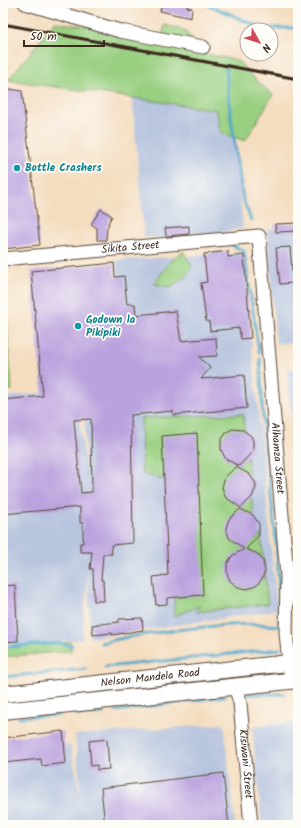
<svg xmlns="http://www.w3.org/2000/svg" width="301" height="828" font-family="Kalam,sans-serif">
	<rect width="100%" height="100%" fill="#fdfcf7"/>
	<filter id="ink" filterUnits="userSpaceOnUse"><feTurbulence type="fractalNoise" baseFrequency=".025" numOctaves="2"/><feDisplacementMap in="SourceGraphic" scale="8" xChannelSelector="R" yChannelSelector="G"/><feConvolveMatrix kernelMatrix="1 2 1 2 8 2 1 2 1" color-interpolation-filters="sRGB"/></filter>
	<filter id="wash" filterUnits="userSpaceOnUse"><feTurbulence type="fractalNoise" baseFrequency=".012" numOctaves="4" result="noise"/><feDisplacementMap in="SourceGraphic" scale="16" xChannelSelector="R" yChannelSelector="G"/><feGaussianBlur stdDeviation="0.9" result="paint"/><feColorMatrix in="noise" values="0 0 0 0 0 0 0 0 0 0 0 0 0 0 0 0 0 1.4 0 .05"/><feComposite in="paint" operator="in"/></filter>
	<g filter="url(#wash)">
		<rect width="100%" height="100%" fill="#f4ddbf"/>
		<g fill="#b8c5de">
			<path d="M132,94L233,110L243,228L195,239L144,237Z"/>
			<path d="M298,226V342L276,344L267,229Z"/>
			<path d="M243,253L277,610L90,638L88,572L82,639L3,648V397L75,389L86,470L84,392L127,382L116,260Z"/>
			<path d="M298,369V471L287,370Z"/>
			<path d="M298,722V825H262L252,727Z"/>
			<path d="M224,724L235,825H3V744L60,747L70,745L68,742L70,743L81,799L75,735Z"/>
		</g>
		<g fill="#99cf80" stroke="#6a7c4f">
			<path d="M55,22L162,36L165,25L184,30L206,54L237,60L260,84L273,95L245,141L221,133L216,110L8,80Z"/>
			<path d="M183,251L192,266L186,277L170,287L154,284L171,260Z"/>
			<path d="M3,267L12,390L3,391Z"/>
			<path d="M243,414L256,540L261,534L268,604L196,612L200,606L174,616L177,483L142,474L141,418Z"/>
			<path d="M71,642V651L3,657V648Z"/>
		</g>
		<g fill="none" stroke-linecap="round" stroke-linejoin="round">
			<g stroke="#4ca7ca" stroke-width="3">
				<path d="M204,3L262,28H298"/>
				<path d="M226,67L229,104L243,199L251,220"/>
				<path d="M230,244L244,251L259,352"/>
				<path d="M295,623H298"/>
				<path d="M101,643C127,636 151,633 177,630C211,626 245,622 279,626C281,565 272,505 265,444C262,416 262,387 260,359"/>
				<path d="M3,647L60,643L72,646"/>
				<path d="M297,648L298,647"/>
				<path d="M105,667L280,649"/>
				<path d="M3,677L86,669"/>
				<path d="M245,694H284"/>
				<path d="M115,711L226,696"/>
				<path d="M77,715L103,713"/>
				<path d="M19,717L59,715"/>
			</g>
		</g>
		<g id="blocks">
			<g fill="#baa2de" fill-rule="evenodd">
				<path d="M162,3H188L187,7L192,8L191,18L160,11Z"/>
				<path d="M3,88L22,91L40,245L3,249Z"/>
				<path d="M101,209L112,216L108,223L109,224L107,228L106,240H97V228L91,224Z"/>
				<path d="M298,223V231L276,232L275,224Z"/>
				<path d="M189,226V234L166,236L165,228Z"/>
				<path d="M290,247L293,283L280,284L276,248Z"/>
				<path d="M228,251V257L244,255L251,338L241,339L239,328L210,331L209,321H206L201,283L207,282L204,254Z"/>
				<path d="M114,263L115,277L124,276L127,304H135L136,315L176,311L181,341L216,338L217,356L199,357L210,368L201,379L244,375L247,408L173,415V411L131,415L133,543L111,545L112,554H103L101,580H103L104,601H94L93,569H90L92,552H80V543H83V523H80V507L3,514V400L43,396L31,271ZM91,419L92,492L81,493L74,420Z"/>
				<path d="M232,429L243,430L251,436L253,441V451L239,466L226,459L221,450V440L227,432Z"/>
				<path d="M197,433L203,595L167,598V604L156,605L153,577L168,575L162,436Z"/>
				<path d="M236,467L249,474L255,482L256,487L252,497L241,508L225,497L222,487L225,477Z"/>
				<path d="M240,509L253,515L259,524V535L246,549L258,554L263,561L265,571L262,579L256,586L247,589L238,587L230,581L227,573V564L232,556L244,549L229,538L226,528L229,519Z"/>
				<path d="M15,585L18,641L3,642V586Z"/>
				<path d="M142,618L143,630L112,635V633L93,635L92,625L119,622V619Z"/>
				<path d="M63,731L66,763L42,766L41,759L3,763V738Z"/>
				<path d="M107,739L109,769L97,770V765L91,766L89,741Z"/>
				<path d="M223,773L229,825H105L101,788Z"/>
			</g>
		</g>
	</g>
	<g filter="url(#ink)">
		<use href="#blocks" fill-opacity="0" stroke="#574536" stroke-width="1"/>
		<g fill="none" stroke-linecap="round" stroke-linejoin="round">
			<defs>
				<g id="minor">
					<path d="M25,3L120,31L203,47"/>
					<path id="s1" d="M3,259L259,236L287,576L286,633L291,681"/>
					<path id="s2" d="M235,686L240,703L251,825"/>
				</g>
				<g id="major">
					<path id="s3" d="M3,694L298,662"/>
					<path d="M3,711L298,680"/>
				</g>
			</defs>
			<use href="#minor" stroke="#574536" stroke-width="15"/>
			<use href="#major" stroke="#574536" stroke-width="18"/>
			<use href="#minor" stroke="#fff" stroke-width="13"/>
			<use href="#major" stroke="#fff" stroke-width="16"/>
			<path stroke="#3b2a1e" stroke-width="3" d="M3,24L298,79"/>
		</g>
	</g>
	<g fill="#0f9aa8" stroke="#fdfcf7" stroke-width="1.5">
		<circle cx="17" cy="168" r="4"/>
		<circle cx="78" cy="326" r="4"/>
	</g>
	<g text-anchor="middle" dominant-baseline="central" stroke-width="3.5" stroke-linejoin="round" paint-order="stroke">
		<g font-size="11" font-weight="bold" fill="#0d838f" stroke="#fdfcf7" text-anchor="start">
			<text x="25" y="168">Bottle Crashers</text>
			<text x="86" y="320">Godown la<tspan x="86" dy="13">Pikipiki</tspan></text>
		</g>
		<g font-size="11" fill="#3b2a1e" stroke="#fdfcf7">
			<text stroke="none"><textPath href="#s1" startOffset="128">Sikita Street</textPath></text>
			<text stroke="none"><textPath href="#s1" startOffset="480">Alhamza Street</textPath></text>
			<text stroke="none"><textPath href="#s3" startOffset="148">Nelson Mandela Road</textPath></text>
			<text stroke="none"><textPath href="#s2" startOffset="79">Kisiwani Street</textPath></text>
		</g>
	</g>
	<rect width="301" height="828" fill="none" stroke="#fdfcf7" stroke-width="16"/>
	<g transform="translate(259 42) rotate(129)"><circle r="19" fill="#fdfcf7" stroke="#afa8a0"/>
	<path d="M0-3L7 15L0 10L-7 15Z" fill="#d1495b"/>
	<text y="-6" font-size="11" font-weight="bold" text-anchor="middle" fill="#3b2a1e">N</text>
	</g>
	<path d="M24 40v6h80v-6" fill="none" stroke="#3b2a1e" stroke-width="2"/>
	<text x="30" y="40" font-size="12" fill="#3b2a1e" stroke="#fdfcf7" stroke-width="3" paint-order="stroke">50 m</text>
</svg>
